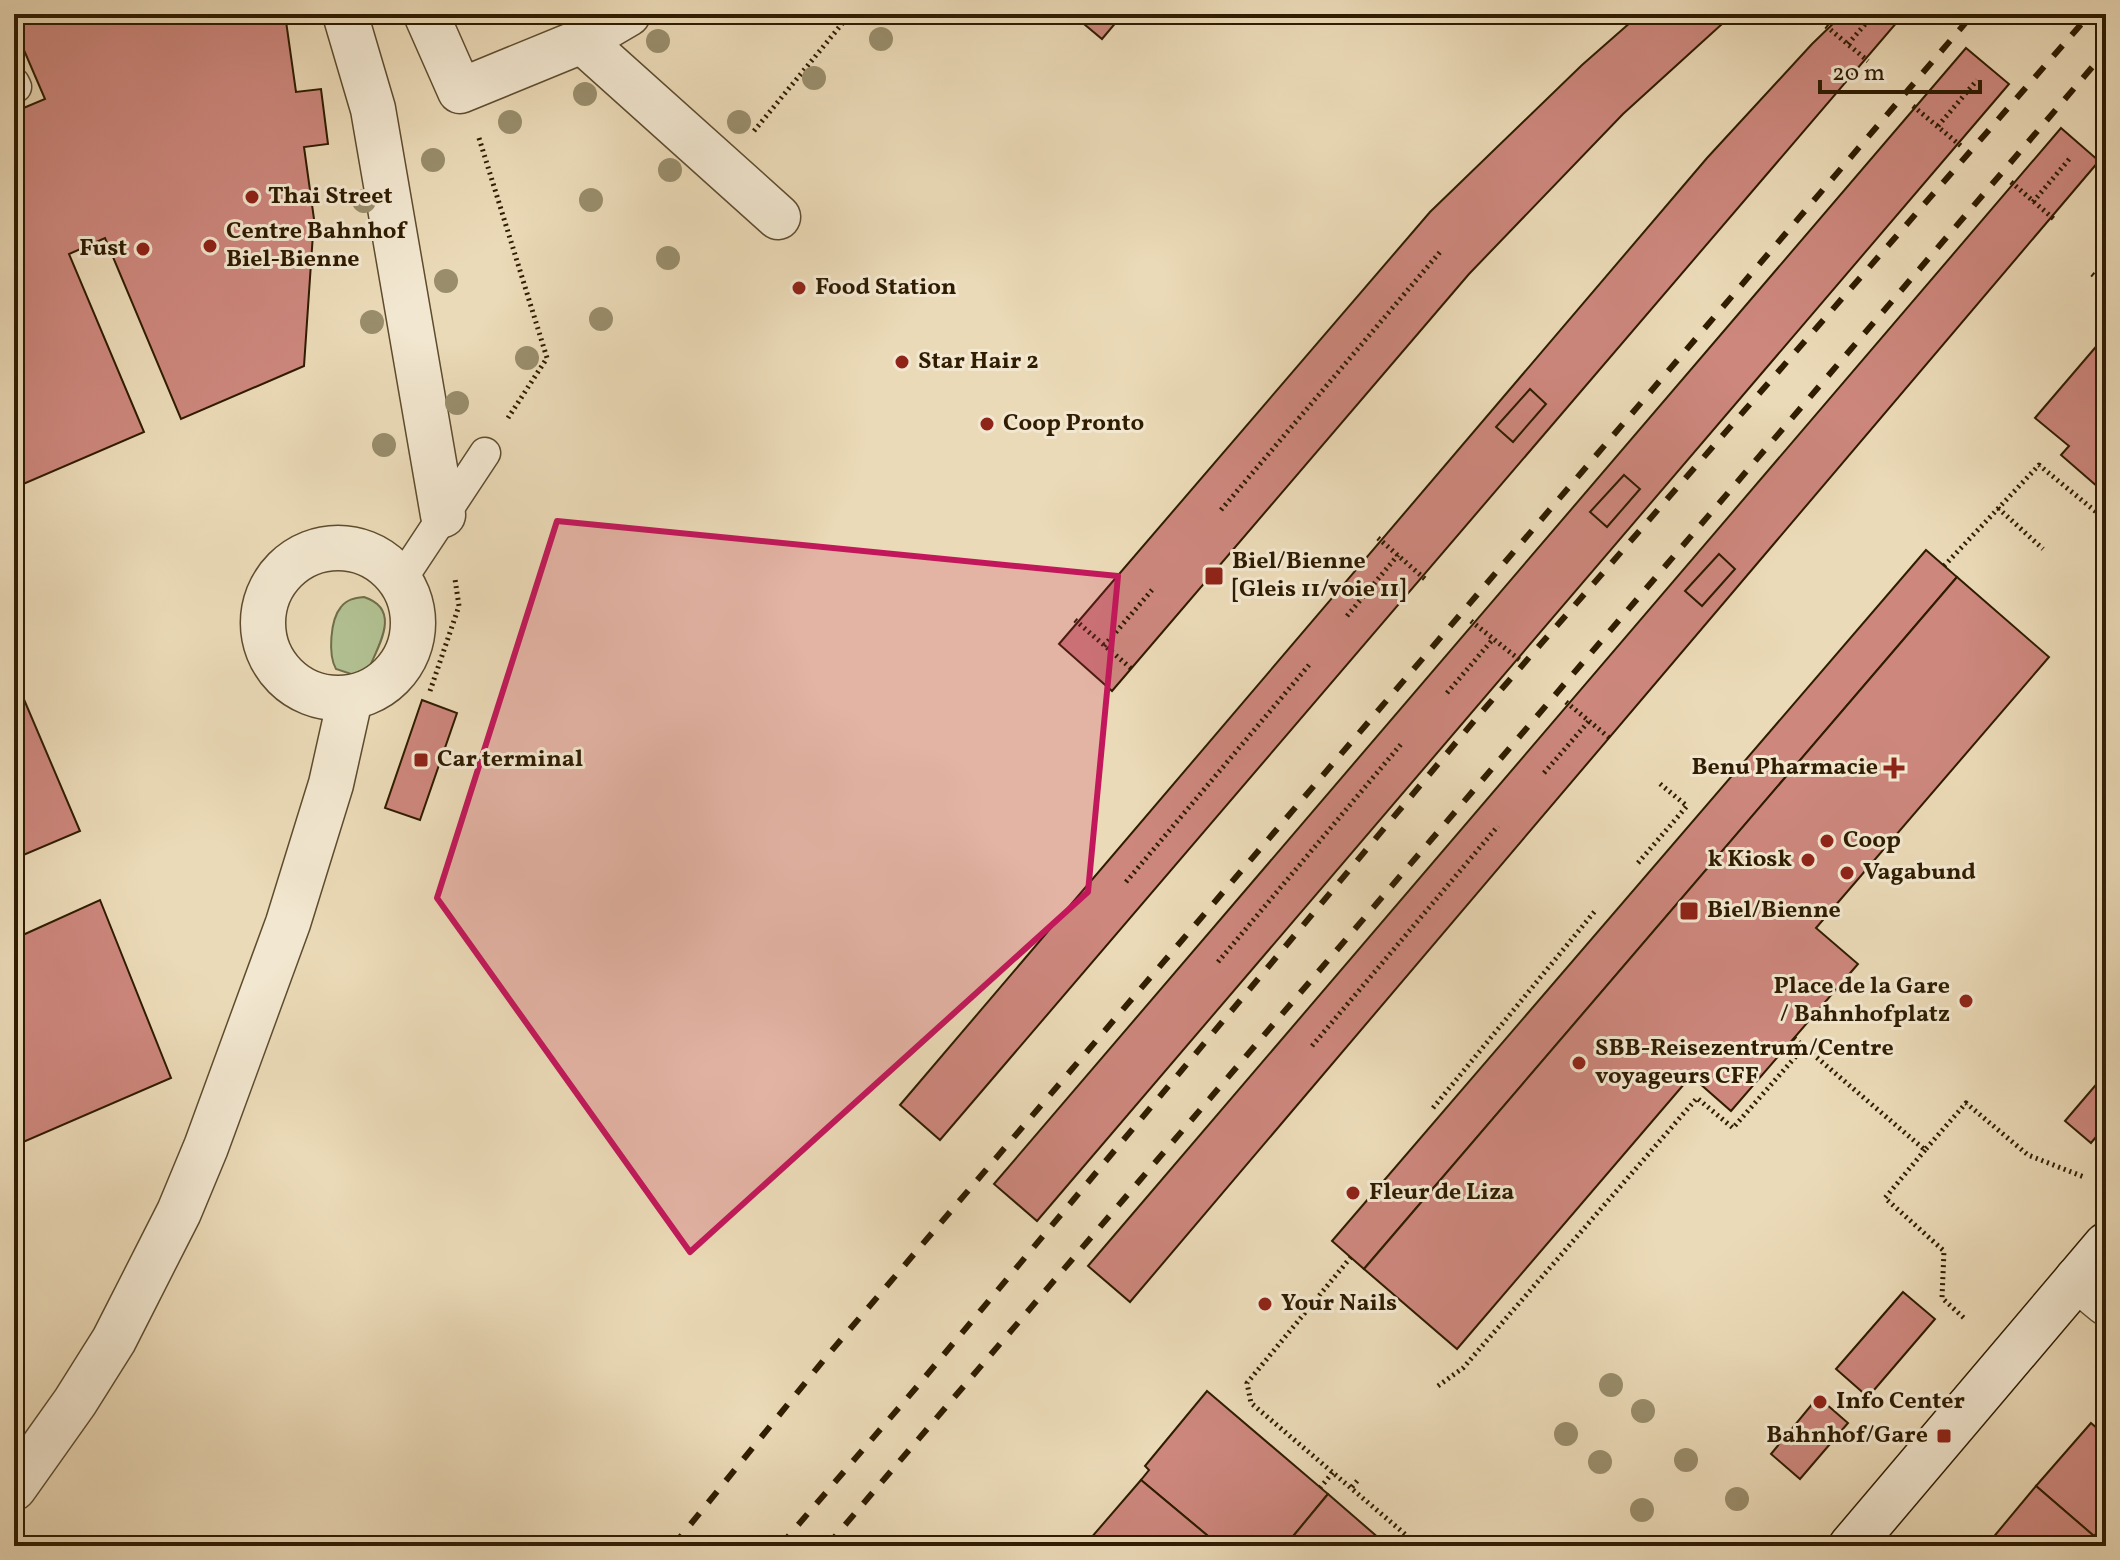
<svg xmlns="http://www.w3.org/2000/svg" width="2120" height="1560" font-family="Vollkorn,serif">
	<rect width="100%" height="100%" fill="#ebdab7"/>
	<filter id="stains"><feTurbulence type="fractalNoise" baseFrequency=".0025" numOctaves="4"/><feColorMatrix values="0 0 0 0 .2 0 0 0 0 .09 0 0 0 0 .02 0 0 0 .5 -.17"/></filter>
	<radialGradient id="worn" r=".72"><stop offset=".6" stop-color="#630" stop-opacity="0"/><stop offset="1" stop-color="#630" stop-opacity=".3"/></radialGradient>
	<path fill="#b2c192" stroke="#706e4a" stroke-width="2" d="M364,597C401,609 380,643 369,668L354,675L336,669C328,655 330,620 341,607C347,599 355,598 364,597Z"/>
	<g fill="#cd877d" stroke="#2f1c01" stroke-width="2">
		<path d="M14,14H285L296,92L321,89L328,144L304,147L314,219L304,366L181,419L105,238L69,254L144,432L14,488V112L45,99L14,27Z"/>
		<path d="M1072,14H1123L1102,39Z"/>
		<path d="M1640,14H1733L1623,114L1469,274L1112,691L1059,644L1430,212L1582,65Z"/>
		<path d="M1843,14H1904L940,1140L900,1105L1707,158L1812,44Z"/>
		<path d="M1966,48L2009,84L1037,1221L994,1184Z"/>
		<path d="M2061,128L2099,161L1130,1302L1088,1266Z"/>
		<path d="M2106,335V494L2061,455L2069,446L2035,418Z"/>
		<path d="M1530,389L1546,404L1513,442L1496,427Z"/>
		<path d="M1624,475L1640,489L1607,527L1590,512Z"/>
		<path d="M1926,550L1957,577L1364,1269L1332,1241Z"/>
		<path d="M1719,554L1735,569L1702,606L1685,591Z"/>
		<path d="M1957,577L2049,657L1816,928L1858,964L1731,1111L1691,1076L1457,1349L1364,1269Z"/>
		<path d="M14,676L80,831L14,859Z"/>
		<path d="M422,700L457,713L420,820L385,808Z"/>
		<path d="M100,900L171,1078L14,1146V939Z"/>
		<path d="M2106,1073V1125L2091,1143L2065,1121Z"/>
		<path d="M1903,1292L1935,1319L1868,1397L1836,1369Z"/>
		<path d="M1207,1391L1328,1494L1285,1546H1220L1141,1480L1149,1470L1145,1466Z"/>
		<path d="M1818,1397L1848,1423L1800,1479L1771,1454Z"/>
		<path d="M2091,1423L2106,1436V1529L2103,1526L2094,1536L2036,1486Z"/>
		<path d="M1141,1480L1220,1546H1084Z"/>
		<path d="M2036,1486L2094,1536L2085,1546H1986Z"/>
		<path d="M1328,1494L1388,1546H1285Z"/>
	</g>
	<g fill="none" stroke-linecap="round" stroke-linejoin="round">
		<defs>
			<g id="lane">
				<path d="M14,83L16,87"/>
				<path d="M401,580L485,453"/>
			</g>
			<g id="street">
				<path d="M345,14L373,109L443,515"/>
				<path d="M426,14L460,91L582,41L628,14"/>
				<path d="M582,41L778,217"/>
				<circle cx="338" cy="623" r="75"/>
				<path d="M2077,1279L2106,1303"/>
				<path d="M14,1488L75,1402L114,1340L179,1212L206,1147L288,923L331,784L350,699"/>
			</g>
			<path id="secondary" d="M1851,1546L2106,1245"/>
		</defs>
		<use href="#lane" stroke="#5e4c2e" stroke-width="33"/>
		<use href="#street" stroke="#5e4c2e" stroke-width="47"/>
		<use href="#secondary" stroke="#2f1c01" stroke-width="47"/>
		<g stroke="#2f1c01" stroke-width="5" stroke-dasharray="2 4" stroke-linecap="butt">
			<path d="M1826,26L1868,61"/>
			<path d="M1848,44L1874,14"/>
			<path d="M1913,106L1961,146"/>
			<path d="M1938,126L1977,80"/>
			<path d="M754,131L850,14"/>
			<path d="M479,138L547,358L508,418"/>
			<path d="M2011,182L2055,220"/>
			<path d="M2033,202L2071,157"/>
			<path d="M2092,274L2106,286"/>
			<path d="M1998,508L2043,549"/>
			<path d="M1221,510L1440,252"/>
			<path d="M1378,538L1425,579"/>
			<path d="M1944,566L2039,465L2106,520"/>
			<path d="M1347,616L1398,555"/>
			<path d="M1075,620L1134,671"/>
			<path d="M1471,621L1521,661"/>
			<path d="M1104,646L1152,590"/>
			<path d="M430,691L459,606L455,579"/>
			<path d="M1447,693L1493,639"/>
			<path d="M1566,702L1612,740"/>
			<path d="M1544,773L1589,721"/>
			<path d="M1638,863L1687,806L1659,783"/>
			<path d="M1126,882L1309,665"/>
			<path d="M1218,962L1402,743"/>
			<path d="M1794,1038L1925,1150L1966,1103L2028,1155L2084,1177"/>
			<path d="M1312,1046L1498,826"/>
			<path d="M1433,1108L1595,911"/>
			<path d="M1925,1150L1885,1198L1944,1251L1942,1298L1964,1318"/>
			<path d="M1351,1257L1247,1383L1251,1403L1419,1546"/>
			<path d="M1438,1386L1463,1368L1697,1098L1733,1128L1804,1047"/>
			<path d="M1352,1487L1358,1480"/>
			<path d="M1320,1488L1334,1471"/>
		</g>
		<use href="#lane" stroke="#f2e7d0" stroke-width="30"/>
		<use href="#street" stroke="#f2e7d0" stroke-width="44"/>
		<use href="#secondary" stroke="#f2e7d0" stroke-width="44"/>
		<g stroke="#2f1c01" stroke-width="6" stroke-dasharray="14 14" stroke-linecap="butt">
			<path d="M673,1546L827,1356L1973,14"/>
			<path d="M780,1546L915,1389L1479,715L2090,14"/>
			<path d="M827,1546L2106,51"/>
		</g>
	</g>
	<g fill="#998d6b">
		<circle cx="881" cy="39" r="12"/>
		<circle cx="658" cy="41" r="12"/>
		<circle cx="814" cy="78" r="12"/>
		<circle cx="585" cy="94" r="12"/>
		<circle cx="510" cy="122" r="12"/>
		<circle cx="739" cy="122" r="12"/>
		<circle cx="433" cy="160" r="12"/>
		<circle cx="670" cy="170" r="12"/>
		<circle cx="591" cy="200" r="12"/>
		<circle cx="364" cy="201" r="12"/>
		<circle cx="668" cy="258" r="12"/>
		<circle cx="446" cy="281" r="12"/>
		<circle cx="601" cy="319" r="12"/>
		<circle cx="372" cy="322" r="12"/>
		<circle cx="527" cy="358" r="12"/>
		<circle cx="457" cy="403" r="12"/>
		<circle cx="384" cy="445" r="12"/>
		<circle cx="1611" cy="1385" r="12"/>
		<circle cx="1643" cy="1411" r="12"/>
		<circle cx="1566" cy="1434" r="12"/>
		<circle cx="1686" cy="1460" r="12"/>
		<circle cx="1600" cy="1462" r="12"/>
		<circle cx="1737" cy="1499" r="12"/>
		<circle cx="1642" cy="1510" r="12"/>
	</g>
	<path fill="#c2185b" fill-opacity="0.2" stroke="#c2185b" stroke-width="6" stroke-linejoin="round" d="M557,521L1118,576L1088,892L690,1252L437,898Z"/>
	<g fill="#8f2418" stroke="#f2e7d0" stroke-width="3">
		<circle cx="252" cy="197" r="8"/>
		<circle cx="210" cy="246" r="8"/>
		<circle cx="143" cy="249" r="8"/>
		<circle cx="799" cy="288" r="8"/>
		<circle cx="902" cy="362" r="8"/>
		<circle cx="987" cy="424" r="8"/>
		<rect x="1204" y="566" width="20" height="20" rx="4"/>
		<rect x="413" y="752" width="16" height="16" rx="4"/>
		<path d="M1890 756h8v8h8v8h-8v8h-8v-8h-8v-8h8z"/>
		<circle cx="1827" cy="841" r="8"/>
		<circle cx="1808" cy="860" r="8"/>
		<circle cx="1847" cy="873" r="8"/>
		<rect x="1679" y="901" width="20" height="20" rx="4"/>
		<circle cx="1966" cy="1001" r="8"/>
		<circle cx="1579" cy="1063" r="8"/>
		<circle cx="1353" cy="1193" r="8"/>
		<circle cx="1265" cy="1304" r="8"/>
		<circle cx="1820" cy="1402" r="8"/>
		<rect x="1936" y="1428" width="16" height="16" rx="4"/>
	</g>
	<g text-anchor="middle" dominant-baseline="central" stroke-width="6" stroke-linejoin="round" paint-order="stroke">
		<g font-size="24" font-weight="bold" fill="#2f1c01" stroke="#f2e7d0" text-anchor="start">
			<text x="268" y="197">Thai Street</text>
			<text x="226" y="232">Centre Bahnhof<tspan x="226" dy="28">Biel-Bienne</tspan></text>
			<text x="127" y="249" text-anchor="end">Fust</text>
			<text x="815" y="288">Food Station</text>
			<text x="918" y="362">Star Hair 2</text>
			<text x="1003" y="424">Coop Pronto</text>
			<text x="1232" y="562">Biel/Bienne<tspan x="1232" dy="28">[Gleis 11/voie 11]</tspan></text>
			<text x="437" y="760">Car terminal</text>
			<text x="1878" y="768" text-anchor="end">Benu Pharmacie</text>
			<text x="1843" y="841">Coop</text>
			<text x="1792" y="860" text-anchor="end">k Kiosk</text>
			<text x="1863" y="873">Vagabund</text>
			<text x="1707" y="911">Biel/Bienne</text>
			<text x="1950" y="987" text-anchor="end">Place de la Gare<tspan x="1950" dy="28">/ Bahnhofplatz</tspan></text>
			<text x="1595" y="1049">SBB-Reisezentrum/Centre<tspan x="1595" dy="28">voyageurs CFF</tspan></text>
			<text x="1369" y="1193">Fleur de Liza</text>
			<text x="1281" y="1304">Your Nails</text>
			<text x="1836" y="1402">Info Center</text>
			<text x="1928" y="1436" text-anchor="end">Bahnhof/Gare</text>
		</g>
	</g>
	<rect width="2120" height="1560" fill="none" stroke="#ebdab7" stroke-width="48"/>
	<rect x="16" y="16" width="2088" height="1528" fill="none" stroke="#2f1c01" stroke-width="4"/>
	<rect x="24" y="24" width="2072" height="1512" fill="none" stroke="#2f1c01" stroke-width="2"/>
	<path d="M1820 80v12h160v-12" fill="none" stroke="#2f1c01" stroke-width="4"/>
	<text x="1832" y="80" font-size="24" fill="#2f1c01" stroke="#f2e7d0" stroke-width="6" paint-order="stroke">20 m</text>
	<rect width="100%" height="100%" filter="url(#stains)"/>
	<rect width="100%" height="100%" fill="url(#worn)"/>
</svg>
